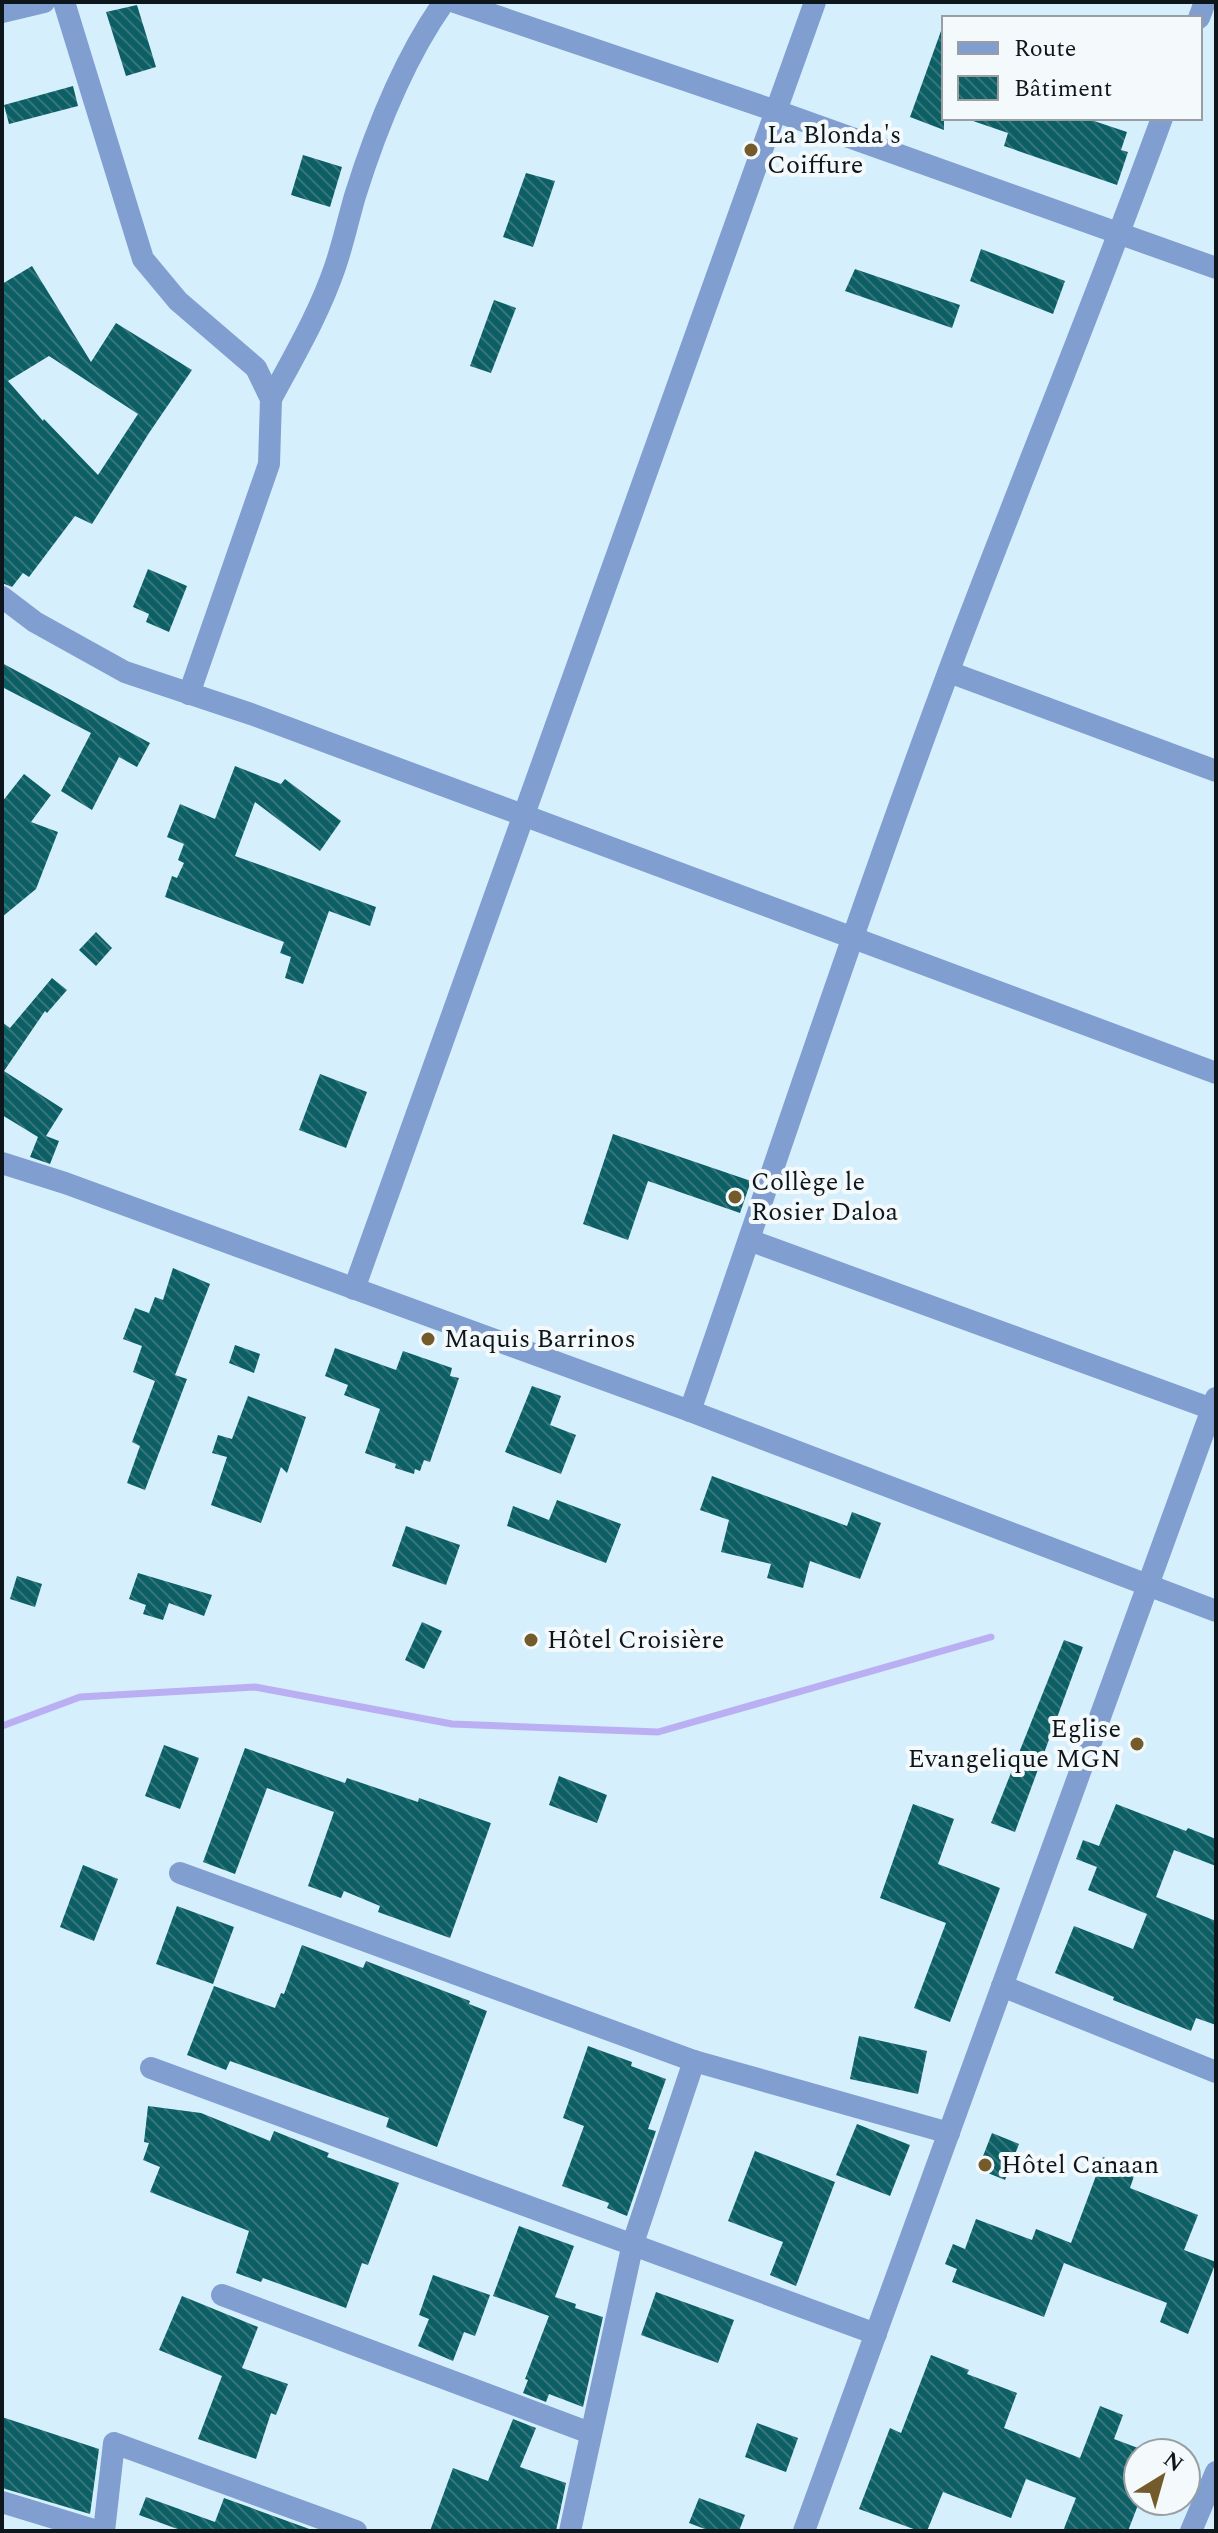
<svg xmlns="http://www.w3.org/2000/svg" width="1218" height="2533" font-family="Spectral,serif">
	<defs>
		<pattern id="building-back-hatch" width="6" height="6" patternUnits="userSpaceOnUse" patternTransform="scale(2)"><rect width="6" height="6" fill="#0c5f64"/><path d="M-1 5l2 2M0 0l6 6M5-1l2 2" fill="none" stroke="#36767a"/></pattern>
	</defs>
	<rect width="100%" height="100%" fill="#d6effd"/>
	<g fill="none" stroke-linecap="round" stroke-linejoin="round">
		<path stroke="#baaff2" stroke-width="7" d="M2,1726L80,1697L255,1687L452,1724L658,1732L991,1637"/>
	</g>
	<g fill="url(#building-back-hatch)" fill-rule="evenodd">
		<path d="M137,5L156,67L126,76L106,12Z"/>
		<path d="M941,31H944V130L910,117Z"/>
		<path d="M73,86L78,106L9,124L4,105Z"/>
		<path d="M973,118H1085L1127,132L1121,150L1128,152L1117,185L1004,146L1008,133L973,121Z"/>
		<path d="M303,155L342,167L330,207L291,195Z"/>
		<path d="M526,173L555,181L533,247L503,237Z"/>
		<path d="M981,249L1065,281L1053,314L970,281Z"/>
		<path d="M32,266L91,362L116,323L192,370L149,433L92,524L75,516L29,577L23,573L12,587L2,583V284ZM49,356L138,414L98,475L44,419L43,421L8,381Z"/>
		<path d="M855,269L960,305L952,328L845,291Z"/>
		<path d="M494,300L516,308L491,373L470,366Z"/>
		<path d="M148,569L187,586L169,632L146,622L149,614L133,607Z"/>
		<path d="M2,663L150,743L137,767L119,757L92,810L61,791L91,733L2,687Z"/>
		<path d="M235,766L281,784L285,779L341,821L320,851L255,802L235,856L376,907L370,926L329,911L303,984L285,978L291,957L280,953L284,942L165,897L172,876L177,878L184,863L178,860L184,844L167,837L180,804L215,819Z"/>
		<path d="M24,774L51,795L31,822L58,832L36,889L2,917V802Z"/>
		<path d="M96,932L112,948L96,966L79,950Z"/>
		<path d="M52,978L67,990L47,1013L45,1011L4,1071L63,1109L46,1136L59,1141L50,1164L30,1157L38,1137L2,1115V1022L10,1028Z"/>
		<path d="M320,1074L367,1092L346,1148L299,1130Z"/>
		<path d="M613,1134L751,1181L740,1213L648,1181L628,1240L583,1224Z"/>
		<path d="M173,1268L210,1284L175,1375L187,1379L145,1490L127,1483L140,1446L132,1442L155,1381L133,1372L142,1346L123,1339L135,1308L149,1313L155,1297L163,1300Z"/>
		<path d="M235,1345L260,1354L254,1373L229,1363Z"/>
		<path d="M335,1348L396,1370L403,1351L452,1368L450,1376L459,1378L430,1462L424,1460L420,1471L415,1469L414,1474L395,1468L396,1464L365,1453L380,1409L344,1395L348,1385L325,1376Z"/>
		<path d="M532,1386L561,1396L550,1425L576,1435L561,1474L505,1452Z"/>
		<path d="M248,1396L306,1417L287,1473L281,1467L261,1523L211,1505L227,1457L212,1453L218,1435L232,1439Z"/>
		<path d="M712,1476L847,1526L852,1512L881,1523L860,1579L810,1561L803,1588L767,1578L771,1564L721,1552L729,1520L700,1510Z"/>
		<path d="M557,1500L621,1524L606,1563L507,1526L513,1506L549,1520Z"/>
		<path d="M406,1526L460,1545L446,1585L392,1566Z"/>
		<path d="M138,1573L212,1595L204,1616L169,1603L163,1620L143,1614L146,1605L129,1599Z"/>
		<path d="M17,1576L42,1584L35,1607L10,1599Z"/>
		<path d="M422,1622L442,1631L424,1669L405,1660Z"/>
		<path d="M1064,1640L1083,1647L1015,1832L991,1823Z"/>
		<path d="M164,1745L199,1758L180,1809L145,1796Z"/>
		<path d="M245,1748L345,1783L347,1778L418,1802L419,1798L491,1823L450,1938L378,1912L380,1906L344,1891L341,1898L308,1886L334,1812L267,1788L235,1874L203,1862Z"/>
		<path d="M559,1776L607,1795L597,1823L549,1805Z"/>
		<path d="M913,1804L954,1819L938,1864L1000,1888L950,2022L914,2008L946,1923L880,1898Z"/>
		<path d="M1116,1804L1186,1831L1188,1828L1216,1839V1866L1174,1850L1156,1897L1216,1921V2025L1196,2018L1191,2031L1113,2000L1114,1997L1055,1973L1074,1926L1133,1949L1147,1914L1088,1890L1097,1867L1076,1859L1083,1840L1099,1846Z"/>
		<path d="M83,1865L118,1879L94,1941L60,1927Z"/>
		<path d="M177,1906L234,1927L213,1984L156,1964Z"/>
		<path d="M302,1945L363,1968L366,1961L470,2001L469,2004L487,2011L437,2147L386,2127L389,2118L230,2061L226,2070L187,2055L214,1986L275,2008L281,1993L284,1994Z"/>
		<path d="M859,2036L927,2051L918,2094L850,2079Z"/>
		<path d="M588,2046L632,2062L631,2066L666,2079L648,2129L656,2131L627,2216L607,2208L609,2203L562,2186L584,2126L563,2118Z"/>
		<path d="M148,2106L201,2113L270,2141L274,2131L329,2153L327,2157L399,2183L368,2265L362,2263L346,2308L263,2278L261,2282L236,2273L249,2231L150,2192L160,2167L143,2160L149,2143L144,2142Z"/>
		<path d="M857,2124L910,2145L890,2196L836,2175Z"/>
		<path d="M992,2133L1019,2144L1005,2180L978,2169Z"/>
		<path d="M755,2151L835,2182L796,2286L770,2275L783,2242L728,2221Z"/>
		<path d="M1103,2157L1136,2170L1130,2188L1198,2215L1184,2250L1216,2262L1188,2334L1160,2322L1167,2303L1064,2263L1044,2317L952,2282L957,2269L945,2264L953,2244L965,2249L976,2219L1032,2240L1036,2229L1071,2243Z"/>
		<path d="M519,2226L574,2246L555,2297L576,2304L575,2308L603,2317L583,2407L549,2394L546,2402L523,2393L528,2380L525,2379L549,2316L493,2296Z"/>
		<path d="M433,2275L490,2295L475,2336L464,2332L453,2361L418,2346L429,2319L419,2315Z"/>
		<path d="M656,2292L734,2320L718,2363L641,2335Z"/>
		<path d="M182,2296L258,2327L242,2368L288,2384L276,2415L271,2413L256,2459L198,2439L222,2376L159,2350Z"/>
		<path d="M931,2355L969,2370L967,2374L1017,2393L1004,2428L1080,2458L1100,2406L1123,2415L1114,2439L1138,2448V2505L1128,2531H1063L1076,2498L1026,2479L1011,2518L943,2492L927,2531H919L859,2509L890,2428L901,2433Z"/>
		<path d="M2,2417L99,2449L90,2514L2,2488Z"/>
		<path d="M513,2419L536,2428L520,2467L566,2483L556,2531H430L453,2468L488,2481Z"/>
		<path d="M757,2423L798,2438L786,2472L745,2457Z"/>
		<path d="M146,2497L215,2522L224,2498L315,2531H183L139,2515Z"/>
		<path d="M699,2498L745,2515L739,2531H710L689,2523Z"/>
	</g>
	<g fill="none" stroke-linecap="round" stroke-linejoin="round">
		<g stroke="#819ed0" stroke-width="22">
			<path d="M64,2L143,259L178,301L256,368L271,399L269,464L189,694"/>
			<path d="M455,2L776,111L1216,268"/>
			<path d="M2,12L44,2"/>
			<path d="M1199,18L1205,2"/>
			<path d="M271,399C294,356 319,314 335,267C343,244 348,220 355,196C376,129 403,60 444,2"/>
			<path d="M2,597L35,622L125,672L251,714L1216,1073"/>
			<path d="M949,672L1216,771"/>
			<path d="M2,1163L65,1183L690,1411L1216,1611"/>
			<path d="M749,1240L1212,1409"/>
			<path d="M354,1289L815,2"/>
			<path d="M690,1411C775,1165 857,917 948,673C1018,487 1094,304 1162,118"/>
			<path d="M180,1873L694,2061L949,2133"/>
			<path d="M1002,1986L1216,2072"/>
			<path d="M151,2068L876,2334"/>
			<path d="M222,2295L590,2433"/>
			<path d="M2,2502L97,2531"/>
			<path d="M104,2531L114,2443L356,2531"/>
			<path d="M570,2531L633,2243L694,2061"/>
			<path d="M804,2531L1216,1398"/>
			<path d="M1191,2531L1216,2472"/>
		</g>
	</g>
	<g fill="#735b2c" stroke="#f4f9fc" stroke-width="3">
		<circle cx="751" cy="150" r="8"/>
		<circle cx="735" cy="1197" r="8"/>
		<circle cx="428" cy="1339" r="8"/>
		<circle cx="531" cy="1640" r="8"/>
		<circle cx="1137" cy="1744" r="8"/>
		<circle cx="985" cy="2165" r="8"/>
	</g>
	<g text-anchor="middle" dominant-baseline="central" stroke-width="8" stroke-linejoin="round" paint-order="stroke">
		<g font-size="26" fill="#0d161b" stroke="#f4f9fc" text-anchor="start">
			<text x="767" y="135">La Blonda's<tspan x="767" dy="30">Coiffure</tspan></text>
			<text x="751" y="1182">Collège le<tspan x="751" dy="30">Rosier Daloa</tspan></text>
			<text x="444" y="1339">Maquis Barrinos</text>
			<text x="547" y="1640">Hôtel Croisière</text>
			<text x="1121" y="1729" text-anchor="end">Eglise<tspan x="1121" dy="30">Evangelique MGN</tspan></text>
			<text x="1001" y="2165">Hôtel Canaan</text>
		</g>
	</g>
	<rect width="1218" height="2533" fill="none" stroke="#0d161b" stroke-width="8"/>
	<rect x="942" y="16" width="260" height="104" fill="#f4f9fc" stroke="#989ea2" stroke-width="2"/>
	<rect x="958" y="42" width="40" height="12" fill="#819ed0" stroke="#989ea2" stroke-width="2"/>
	<text x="1014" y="56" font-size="24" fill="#0d161b">Route</text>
	<rect x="958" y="76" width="40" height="24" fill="url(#building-back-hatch)" stroke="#989ea2" stroke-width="2"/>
	<text x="1014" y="96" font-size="24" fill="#0d161b">Bâtiment</text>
	<g transform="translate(1162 2477) rotate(37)"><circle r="38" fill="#f4f9fc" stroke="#989ea2" stroke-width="2"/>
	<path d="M0-6L14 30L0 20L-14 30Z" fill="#735b2c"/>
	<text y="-12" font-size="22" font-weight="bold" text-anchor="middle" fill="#0d161b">N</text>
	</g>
</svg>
